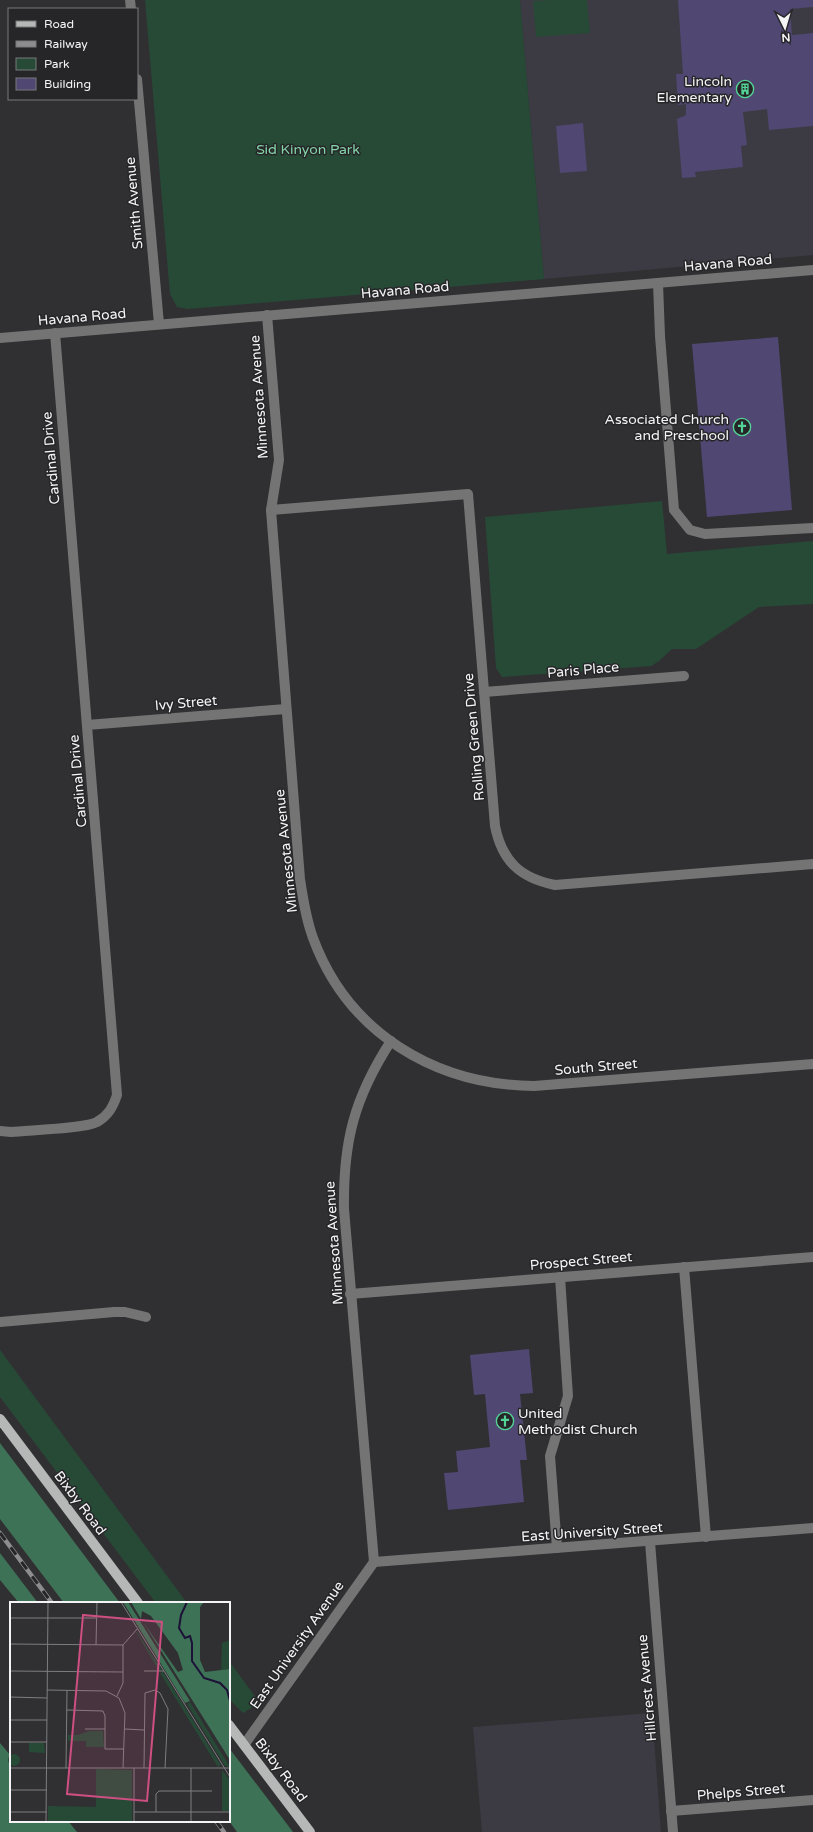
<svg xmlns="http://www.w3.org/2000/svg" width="813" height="1832" font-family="'Varela Round',sans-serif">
	<rect width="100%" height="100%" fill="#303033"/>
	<g fill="#3c3b43">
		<path d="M520,0H813V255L544,279Z"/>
		<path d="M652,1713L661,1832H482L473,1727Z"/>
	</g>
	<g fill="#274a37">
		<path d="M145,0H520L544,279L188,309L177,307L170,294Z"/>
		<path d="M551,0H587L590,33L536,37L533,1Z"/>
		<path d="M662,501L667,554L813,541V604L759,607L696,649H672L659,661L651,666L502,677L496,668L485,517Z"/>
		<path d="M0,1350L187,1603H156L0,1397Z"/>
		<path d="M229,1661L257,1699L253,1707L243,1713L229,1699Z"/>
	</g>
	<g fill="#3e7256">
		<path d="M0,1443L120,1603H64L0,1519Z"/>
		<path d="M0,1553L38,1603H19L0,1580Z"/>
		<path d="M0,1743L11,1756V1821H68L77,1832H0Z"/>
		<path d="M229,1748L293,1832H237L229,1821Z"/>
	</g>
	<g fill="#504772">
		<path d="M678,0H813V7L790,9L792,35L813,33V126L769,130L767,109L743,112L747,145L741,146L743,167L695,172L696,177L682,178L677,119L686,115V104L678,105L676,74H683Z"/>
		<path d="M583,123L587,171L560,173L556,126Z"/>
		<path d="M778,337L792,510L707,517L692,344Z"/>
		<path d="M529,1349L533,1393L520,1394L527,1460H520L524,1502L448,1510L444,1473L458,1472L456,1451L490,1447L485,1394L474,1395L470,1355Z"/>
	</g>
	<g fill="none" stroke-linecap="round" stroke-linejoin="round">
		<g stroke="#737473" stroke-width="10">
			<path d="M130,0L131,9"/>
			<path d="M137,79L159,324"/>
			<path d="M658,283L660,336L674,510L690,530L705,534L813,528"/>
			<path d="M267,315L279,460L271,510L300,879C303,899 306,919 313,938C348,1033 435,1085 534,1086L813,1064"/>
			<path d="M0,338L813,270"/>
			<path d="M271,510L468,494L495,826C502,861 520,878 555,885L813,864"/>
			<path d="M484,692L684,676"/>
			<path d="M87,725L286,709"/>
			<path d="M0,1131L11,1132C29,1130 83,1129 97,1122C108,1116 113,1107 117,1095L55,333"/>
			<path d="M684,1267L706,1537"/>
			<path d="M350,1294L813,1257"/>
			<path d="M0,1322L114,1312H125L146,1317"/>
			<path d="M650,1542L673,1832"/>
			<path d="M557,1548L550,1456L568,1396L560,1277"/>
			<path d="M374,1562L344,1209C343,1142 354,1098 391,1041"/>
			<path d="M374,1562L813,1528"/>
			<path d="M244,1745L374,1562"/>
			<path d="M671,1811L813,1800"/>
		</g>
		<g stroke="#b5b8b6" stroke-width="10">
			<path d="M0,1419L138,1603"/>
			<path d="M229,1725L310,1832"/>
		</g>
		<defs>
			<g id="rail">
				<path d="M0,1533L52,1603"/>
				<path d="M216,1821L224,1832"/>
			</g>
		</defs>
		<use href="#rail" stroke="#8d8d8f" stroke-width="4.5"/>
		<use href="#rail" stroke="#262629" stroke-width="3" stroke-dasharray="9" stroke-linecap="butt"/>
	</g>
	<defs>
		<symbol id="building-ring" viewBox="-11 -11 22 22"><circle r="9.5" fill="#262629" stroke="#54d396" stroke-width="1.5"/><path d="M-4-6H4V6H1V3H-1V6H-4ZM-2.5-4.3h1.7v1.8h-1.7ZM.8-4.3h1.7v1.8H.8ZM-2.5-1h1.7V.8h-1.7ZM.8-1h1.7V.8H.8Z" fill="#54d396"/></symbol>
		<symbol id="church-ring" viewBox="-11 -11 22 22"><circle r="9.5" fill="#262629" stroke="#54d396" stroke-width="1.5"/><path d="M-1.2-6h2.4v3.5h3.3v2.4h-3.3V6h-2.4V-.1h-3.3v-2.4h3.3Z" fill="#54d396"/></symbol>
	</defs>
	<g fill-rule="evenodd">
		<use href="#building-ring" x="735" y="79" width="20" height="20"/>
		<use href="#church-ring" x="732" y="417" width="20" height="20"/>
		<use href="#church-ring" x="495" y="1411" width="20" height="20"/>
	</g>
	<g text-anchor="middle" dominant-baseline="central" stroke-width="3" stroke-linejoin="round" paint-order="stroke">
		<g font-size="14" fill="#f4f3f5" stroke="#262629" text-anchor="end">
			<text x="732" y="81">Lincoln<tspan x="732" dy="16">Elementary</tspan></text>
			<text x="729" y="419">Associated Church<tspan x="729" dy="16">and Preschool</tspan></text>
			<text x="518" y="1413" text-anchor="start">United<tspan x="518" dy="16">Methodist Church</tspan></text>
		</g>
		<g font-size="14" fill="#85d5a9" stroke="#262629">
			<text x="308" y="149">Sid Kinyon Park</text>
		</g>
		<g font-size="14" fill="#f4f3f5" stroke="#262629">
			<text transform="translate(134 203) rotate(-95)">Smith Avenue</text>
			<text transform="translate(728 263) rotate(-5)">Havana Road</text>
			<text transform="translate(405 290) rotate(-5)">Havana Road</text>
			<text transform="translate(82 317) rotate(-5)">Havana Road</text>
			<text transform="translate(259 397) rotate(-94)">Minnesota Avenue</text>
			<text transform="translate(51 458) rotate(-95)">Cardinal Drive</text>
			<text transform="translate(583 670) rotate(-5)">Paris Place</text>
			<text transform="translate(186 703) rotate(-5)">Ivy Street</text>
			<text transform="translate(474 737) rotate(-95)">Rolling Green Drive</text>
			<text transform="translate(78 781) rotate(-95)">Cardinal Drive</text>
			<text transform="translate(286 851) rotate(-96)">Minnesota Avenue</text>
			<text transform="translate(596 1067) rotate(-5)">South Street</text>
			<text transform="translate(334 1243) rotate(-94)">Minnesota Avenue</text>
			<text transform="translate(581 1261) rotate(-5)">Prospect Street</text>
			<text transform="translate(80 1503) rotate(53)">Bixby Road</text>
			<text transform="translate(592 1532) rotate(-4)">East University Street</text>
			<text transform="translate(297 1645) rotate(-55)">East University Avenue</text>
			<text transform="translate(647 1688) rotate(-95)">Hillcrest Avenue</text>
			<text transform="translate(281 1770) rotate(53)">Bixby Road</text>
			<text transform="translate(741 1792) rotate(-5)">Phelps Street</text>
		</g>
	</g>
	<g transform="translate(10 1602)">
		<rect width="220" height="220" fill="#303033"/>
		<path d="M126,30H127L152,68L149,69ZM220,38V67L211,68L212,41ZM153,70L210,162V164L208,165L150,71ZM180,100L220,165L215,164L177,102ZM79,129H93L94,145H76V139H58V133H68ZM19,141H34L35,151L19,150ZM-2 158a6 6 0 1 1 12 0a6 6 0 1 1-12 0ZM86,167L122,168V220H38V204L86,205ZM212,168L220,178V209H212Z" fill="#274a37"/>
		<path d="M113,0H118L180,99L175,101ZM121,0H194L190,5V58L195,70L220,67V158L133,20L168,70L173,68L168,51L141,14L132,9L131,17Z" fill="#3e7256"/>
		<path fill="none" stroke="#1c1137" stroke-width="2" d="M177,0L171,13L169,26L175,36L180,34L182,41V59L194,76L210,81L217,88L220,99"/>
		<path fill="none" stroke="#7e7e81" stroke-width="1" d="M111,0L220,175M0,16H86M0,42L113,43M86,43L87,0M113,43L128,26M0,69L113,70M134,69H154M37,88L96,89L109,96L115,111L113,166M107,94L113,81V43M0,95L37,96M57,108L93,109L95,114V147H114M0,118H37M75,127H95M115,127L134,128M0,140H37M0,166H220M56,166L57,88M124,166V220M134,166L135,91L145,88L150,91L158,107L155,166M181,166V220M0,188H37M0,210H37M124,210H220M146,210V192L149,189H202M36,220L38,0"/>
		<path fill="#ce4f82" fill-opacity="0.15" stroke="#ce4f82" stroke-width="2" d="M73,13L152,20L137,199L57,192Z"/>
		<rect width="220" height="220" fill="none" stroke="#f4f3f5" stroke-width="2"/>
	</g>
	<rect x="8" y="8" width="130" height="92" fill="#262629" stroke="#78787b"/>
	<rect x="16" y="21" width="20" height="6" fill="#b5b8b6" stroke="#78787b"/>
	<text x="44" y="28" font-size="12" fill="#f4f3f5">Road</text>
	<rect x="16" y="41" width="20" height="6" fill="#8d8d8f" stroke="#78787b"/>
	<text x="44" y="48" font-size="12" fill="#f4f3f5">Railway</text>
	<rect x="16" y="58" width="20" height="12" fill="#274a37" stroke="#78787b"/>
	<text x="44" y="68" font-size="12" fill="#f4f3f5">Park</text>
	<rect x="16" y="78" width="20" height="12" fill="#504772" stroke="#78787b"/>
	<text x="44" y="88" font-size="12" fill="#f4f3f5">Building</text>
	<g transform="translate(785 28) rotate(175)" stroke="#262629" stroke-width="3" paint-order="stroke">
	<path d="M0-3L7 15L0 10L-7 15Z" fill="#f4f3f5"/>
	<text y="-6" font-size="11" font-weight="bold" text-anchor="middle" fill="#f4f3f5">N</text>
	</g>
</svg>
